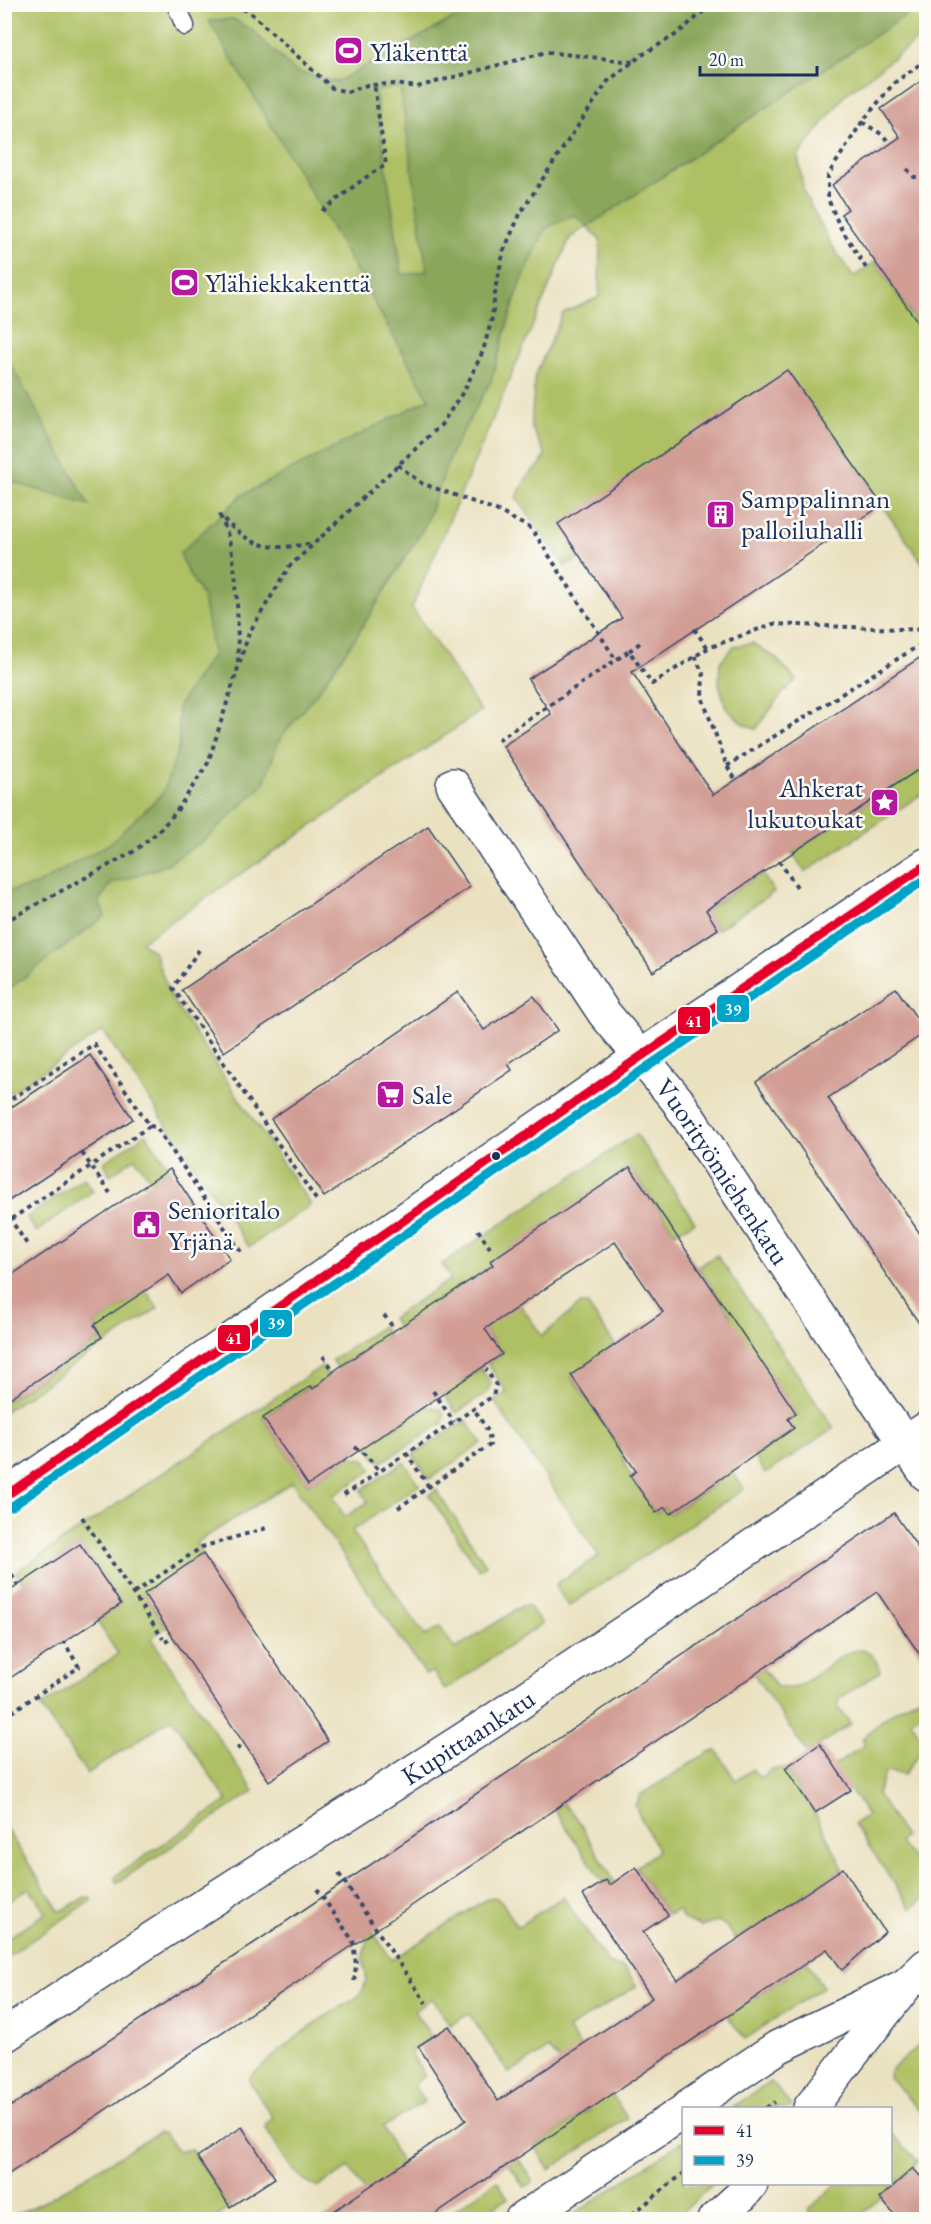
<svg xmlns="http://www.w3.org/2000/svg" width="931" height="2224" font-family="'EB Garamond',serif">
	<rect width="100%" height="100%" fill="#fdfcf7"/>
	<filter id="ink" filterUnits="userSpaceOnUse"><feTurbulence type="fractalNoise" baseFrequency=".0167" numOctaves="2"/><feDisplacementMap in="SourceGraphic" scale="12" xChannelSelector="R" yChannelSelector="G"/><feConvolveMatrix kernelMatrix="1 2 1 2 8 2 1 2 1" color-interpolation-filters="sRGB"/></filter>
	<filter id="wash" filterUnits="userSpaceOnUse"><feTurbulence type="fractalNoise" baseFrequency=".008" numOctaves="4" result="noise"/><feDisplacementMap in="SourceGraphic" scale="24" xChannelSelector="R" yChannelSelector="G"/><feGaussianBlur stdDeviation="1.35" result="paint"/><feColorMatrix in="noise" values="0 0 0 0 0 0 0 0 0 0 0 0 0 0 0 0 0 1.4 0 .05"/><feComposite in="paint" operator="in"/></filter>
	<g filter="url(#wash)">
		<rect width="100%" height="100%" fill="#eae1c0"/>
		<g fill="#aec064" stroke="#647861" stroke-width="1.5">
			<path d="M5,5H926V33L845,95L798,156L804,193L831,244L853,277L875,262L926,335V568L787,371L581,558L565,566L516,497L529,474L541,464L545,454L531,426L535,376L563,313L599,297L600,240L587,226L570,238L412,608L481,711L141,942L154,952L171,998L311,1205L249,1247L103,1031L5,1096Z"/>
			<path d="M752,643L776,658L796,680L782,694L756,729L745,725L726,708L719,683L720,662L734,646Z"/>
			<path d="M926,764V791L805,872L792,853Z"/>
			<path d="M762,873L774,892L718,929L706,911Z"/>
			<path d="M146,1134L170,1169L152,1182L135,1158L110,1175L104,1162Z"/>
			<path d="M636,1134L695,1222L675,1233L630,1167L490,1262L542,1336L581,1304H587L615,1345L571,1376L617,1443L630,1476L656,1513L665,1507L670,1514L721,1480L715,1470L723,1464L732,1471L744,1489L569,1606L556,1587L557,1583L599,1556L494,1401L507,1392L488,1364L502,1354L458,1289L406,1333L401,1326L398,1328L392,1318L451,1279L442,1264Z"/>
			<path d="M84,1178L93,1191L36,1232L26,1218Z"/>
			<path d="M717,1255L834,1428L765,1474L754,1456L794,1429L788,1419L796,1413L762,1363L730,1333L732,1318L698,1267Z"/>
			<path d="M146,1290L158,1308L5,1411V1402L102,1338L94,1325Z"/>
			<path d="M382,1326L388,1335L338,1368L332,1360Z"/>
			<path d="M322,1366L332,1381L315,1392L310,1386L263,1418L308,1485L350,1457L365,1459L372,1470L333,1496L345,1517L368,1502L361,1490L404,1462L419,1485L352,1531L425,1636L440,1627L455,1649L522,1606H529L542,1624L445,1690L433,1671L426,1675L292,1482L196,1543L203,1554L144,1594L166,1627L151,1638L254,1791L117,1883L115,1878L118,1874L227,1801L172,1718L87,1774L41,1707L118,1654L97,1621L121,1604L80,1544L23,1583L16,1572Z"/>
			<path d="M481,1369L491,1383L487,1393L456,1413L437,1385L461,1382Z"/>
			<path d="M425,1406L441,1409L444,1414L443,1423L382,1462L376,1459L361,1436L386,1433Z"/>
			<path d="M466,1420L482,1443L429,1479L413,1455Z"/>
			<path d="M436,1490L486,1565L479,1570L429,1495Z"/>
			<path d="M729,1624L777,1687C781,1687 787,1689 791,1688C818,1684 865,1616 880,1672L840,1698L838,1708L851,1724L807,1753L723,1628Z"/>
			<path d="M926,1693V1710L911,1720C929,1749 921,1750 904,1775L886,1771L877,1794L905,1837L899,1842L926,1874V1896L911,1909L854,1824L867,1815L851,1790L826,1771L865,1745L862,1740C880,1718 902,1706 926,1693Z"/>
			<path d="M717,1751L736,1781L752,1769L760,1778L771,1769L785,1768L815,1813L843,1868L795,1900L804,1958L823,1987L745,2039L721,2008L730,2014L786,1977L753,1929L735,1939L725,1925L718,1921L701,1927L683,1919L678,1910L668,1915L636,1867L658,1851L635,1806L640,1795L709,1752Z"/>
			<path d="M523,1763L576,1817L614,1881L606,1887Z"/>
			<path d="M5,1827L60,1912L85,1897H89L92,1900L5,1958V1937L6,1939L46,1913L29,1888L5,1904Z"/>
			<path d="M333,1890L362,1916L392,1960L488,1898L495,1897L502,1902L517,1927L563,1897L608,1963L625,1969L637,1986L568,2029L627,2118L549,2170L535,2146L591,2109L559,2060L548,2049L509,2073L469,2014L450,2025L432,1998L414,2011L432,2037L410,2052L425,2076L414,2085L424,2102L383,2127L399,2159L400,2166L436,2219H383L349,2168L317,2187C294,2181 279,2148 266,2129V2124L273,2118L249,2081L250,2077C278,2052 306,2027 339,2008C348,2003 360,1998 364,1987C371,1970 356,1962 368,1942Z"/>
			<path d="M926,2040V2055L918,2070L923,2091H926V2118L889,2077L891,2069Z"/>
			<path d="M451,2075L488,2111L533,2182L524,2187Z"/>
			<path d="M771,2082L792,2106L790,2108H731Z"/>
			<path d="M159,2132L164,2134L178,2151L191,2149L230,2207L215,2219H4L42,2203Z"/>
			<path d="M892,2134L918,2161L913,2168L857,2219H812L809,2209L837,2184H890V2135Z"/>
			<path d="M683,2141L684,2184H713L674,2219H567Z"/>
			<path d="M497,2181L508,2198L476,2219H441Z"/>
		</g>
		<g fill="#8aa65a" stroke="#526a5c" stroke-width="1.5" fill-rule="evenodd">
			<path d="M478,5H921L588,226L574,215L546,228L519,286L491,381L452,451L425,526L356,637L316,694L279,740L263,785L207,838L164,866L111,884L99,901L105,916L5,992V892L36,885L109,844L163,793L179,746L178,706L213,654L203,597L186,569L180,553L242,495L429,399L322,211L209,21L233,19L252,30L296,72L337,82ZM400,87L427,271L402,275L375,91Z"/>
			<path d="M4,354H5L89,505L5,480Z"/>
		</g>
		<g id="blocks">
			<g fill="#d19d94">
				<path d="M927,77V335L841,214L848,209L832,185L900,137L881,109Z"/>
				<path d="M787,370L882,505L632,672L713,795L927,653V764L706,910L718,929L653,972L503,746L551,714L528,679L622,618L558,524Z"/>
				<path d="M428,826L470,887L224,1052L182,990Z"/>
				<path d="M896,988L926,1032L828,1098L927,1244V1335L756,1082Z"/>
				<path d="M458,992L484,1030L534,996L558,1030L508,1064L512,1070L324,1197L271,1119Z"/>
				<path d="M90,1055L133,1119L4,1204V1112Z"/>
				<path d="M630,1167L796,1413L788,1419L794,1428L670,1514L665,1507L656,1513L630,1476L636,1471L571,1375L663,1312L615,1242L485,1329L502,1354L308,1485L263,1418L311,1386L313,1389L338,1368L493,1265L490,1261Z"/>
				<path d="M170,1169L230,1259L181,1293L169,1275L94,1325L102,1337L4,1402V1280Z"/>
				<path d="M894,1513L927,1561V1665L877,1592L343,1952L4,2177V2111Z"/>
				<path d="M80,1544L121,1604L4,1682V1595Z"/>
				<path d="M203,1554L328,1741L269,1781L144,1594Z"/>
				<path d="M820,1744L851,1790L815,1813L785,1768Z"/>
				<path d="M636,1867L668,1915L643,1932L677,1980L843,1868L885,1932L842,1970L827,1949L426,2220H321L466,2120L418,2046L449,2026L498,2101L652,1998L583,1895L606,1880L610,1885Z"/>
				<path d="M242,2127L275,2178L230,2207L197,2157Z"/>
				<path d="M913,2168L927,2184V2220H899L880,2198Z"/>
			</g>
		</g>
	</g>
	<g filter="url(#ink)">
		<use href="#blocks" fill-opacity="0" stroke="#3a4a6d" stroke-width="1.5"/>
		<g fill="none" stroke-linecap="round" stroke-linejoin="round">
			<defs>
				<path id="service" d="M176,4L185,26"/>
				<g id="minor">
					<path id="s1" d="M453,785L604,1013L677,1100L880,1407L926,1474"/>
					<path id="s2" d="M4,2036L142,1945L491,1722L926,1429"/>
					<path d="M687,2108L778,2047L906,1985"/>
					<path d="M810,2108L906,1985L926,1966"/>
					<path d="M521,2220L684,2111"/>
					<path d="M714,2220L743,2194L751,2184"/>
				</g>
				<path id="secondary" d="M4,1497L640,1057L926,865"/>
			</defs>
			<use href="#service" stroke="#3a4a6d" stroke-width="21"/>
			<use href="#minor" stroke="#3a4a6d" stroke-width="36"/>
			<use href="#secondary" stroke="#3a4a6d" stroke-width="36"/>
			<g stroke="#3a4a6d" stroke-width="4" stroke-dasharray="4.5 4.5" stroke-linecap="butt">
				<path d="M235,4L253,15L332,88L347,92L367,85L395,84L417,87L547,52L633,62"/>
				<path d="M862,122L883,135L890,144"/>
				<path d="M907,169L914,177H926"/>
				<path d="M322,211C344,195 363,177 386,165L374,85"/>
				<path d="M866,268L839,225L828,199V175L862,122L894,83L926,60"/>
				<path d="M398,465L421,483L496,510L532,529L616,660"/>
				<path d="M694,629L708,648"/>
				<path d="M629,651L640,643"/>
				<path d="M695,656L703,674L702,697L727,766L736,780"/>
				<path d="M238,662C237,617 240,555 220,516C254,549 268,551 314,543"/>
				<path d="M498,740L629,651L652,684L708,648L773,624L926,630"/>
				<path d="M727,766L926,641"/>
				<path d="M779,861L797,887"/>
				<path d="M4,922L133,852L158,832L176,812L208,763L249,633L289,567L441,425L465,389L483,351L492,318L496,285L504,250L521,212L563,148L608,81L642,55L677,34L712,4"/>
				<path d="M199,950L173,988L317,1201"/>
				<path d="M4,1104L94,1044L150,1126L156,1127L241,1252"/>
				<path d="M82,1153L110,1193"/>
				<path d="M4,1210L29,1247"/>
				<path d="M4,1224L150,1126"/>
				<path d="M478,1230L490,1248"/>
				<path d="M384,1315L395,1330"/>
				<path d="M323,1356L334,1371"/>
				<path d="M433,1391L454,1422"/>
				<path d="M355,1447L368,1457L379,1472"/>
				<path d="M406,1453L429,1487"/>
				<path d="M344,1495L493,1396L496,1385L486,1369"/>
				<path d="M398,1508L490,1445L489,1433L474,1409"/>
				<path d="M82,1517L163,1639"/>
				<path d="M7,1567L18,1586"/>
				<path d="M134,1593L202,1547L270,1527"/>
				<path d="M165,1642L173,1638"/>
				<path d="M4,1717L79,1667L64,1642"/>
				<path d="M237,1749L244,1744"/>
				<path d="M339,1874L426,2003"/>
				<path d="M317,1889L353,1941L356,1965L354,1983"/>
				<path d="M766,2108L775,2102"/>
				<path d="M625,2220L684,2173"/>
			</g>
			<use href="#service" stroke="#fff" stroke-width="18"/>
			<use href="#minor" stroke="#fff" stroke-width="33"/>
			<use href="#secondary" stroke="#fff" stroke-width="33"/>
			<defs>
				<path id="bus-1" d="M4,1497L640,1057L926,865"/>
				<path id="bus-2" d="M11,1507L647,1067L926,879"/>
			</defs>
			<use href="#bus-1" stroke="#fdfcf7" stroke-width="14"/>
			<use href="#bus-2" stroke="#fdfcf7" stroke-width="14"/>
			<use href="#bus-1" stroke="#e4002b" stroke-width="9"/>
			<use href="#bus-2" stroke="#01a3c8" stroke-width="9"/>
		</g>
	</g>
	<defs>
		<symbol id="stadium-square" viewBox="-11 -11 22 22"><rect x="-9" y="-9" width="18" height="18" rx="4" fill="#b5179e" stroke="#fdfcf7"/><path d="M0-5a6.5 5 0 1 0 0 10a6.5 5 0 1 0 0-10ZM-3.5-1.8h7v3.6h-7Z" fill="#fff"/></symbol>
		<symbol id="building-square" viewBox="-11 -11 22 22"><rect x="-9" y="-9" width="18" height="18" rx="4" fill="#b5179e" stroke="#fdfcf7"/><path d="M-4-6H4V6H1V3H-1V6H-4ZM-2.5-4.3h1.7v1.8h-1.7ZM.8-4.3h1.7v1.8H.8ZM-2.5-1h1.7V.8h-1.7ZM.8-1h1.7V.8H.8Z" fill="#fff"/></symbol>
		<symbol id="sight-square" viewBox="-11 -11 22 22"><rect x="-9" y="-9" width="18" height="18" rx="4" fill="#b5179e" stroke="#fdfcf7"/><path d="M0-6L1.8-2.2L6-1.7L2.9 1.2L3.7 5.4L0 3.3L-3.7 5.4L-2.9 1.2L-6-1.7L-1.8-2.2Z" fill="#fff"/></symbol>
		<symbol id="supermarket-square" viewBox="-11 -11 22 22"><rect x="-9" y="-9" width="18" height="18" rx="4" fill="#b5179e" stroke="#fdfcf7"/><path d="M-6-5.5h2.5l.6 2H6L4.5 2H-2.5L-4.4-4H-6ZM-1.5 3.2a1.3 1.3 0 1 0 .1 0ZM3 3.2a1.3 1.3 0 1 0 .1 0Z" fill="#fff"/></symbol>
		<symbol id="civic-square" viewBox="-11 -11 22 22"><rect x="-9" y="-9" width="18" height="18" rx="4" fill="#b5179e" stroke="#fdfcf7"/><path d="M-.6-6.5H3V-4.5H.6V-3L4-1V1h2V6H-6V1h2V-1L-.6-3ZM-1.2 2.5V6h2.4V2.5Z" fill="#fff"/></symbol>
	</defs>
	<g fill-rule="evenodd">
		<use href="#stadium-square" x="332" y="34" width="33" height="33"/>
		<use href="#stadium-square" x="168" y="266" width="33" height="33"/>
		<use href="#building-square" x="704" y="498" width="33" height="33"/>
		<use href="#sight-square" x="868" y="786" width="33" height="33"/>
		<use href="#supermarket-square" x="374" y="1078" width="33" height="33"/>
		<use href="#civic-square" x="130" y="1208" width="33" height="33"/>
	</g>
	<circle fill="#1b2f5e" stroke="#fdfcf7" stroke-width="2" cx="496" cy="1156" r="5"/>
	<g text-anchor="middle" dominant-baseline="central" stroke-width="5" stroke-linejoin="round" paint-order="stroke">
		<g font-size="27" fill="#1b2f5e" stroke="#fdfcf7" text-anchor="start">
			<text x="370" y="51">Yläkenttä</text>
			<text x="205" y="282">Ylähiekkakenttä</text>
			<text x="741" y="498">Samppalinnan<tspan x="741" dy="31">palloiluhalli</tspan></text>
			<text x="863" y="787" text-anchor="end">Ahkerat<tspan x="863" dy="31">lukutoukat</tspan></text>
			<text x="412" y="1094">Sale</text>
			<text x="168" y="1209">Senioritalo<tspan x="168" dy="31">Yrjänä</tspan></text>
		</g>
		<g font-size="27" fill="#1b2f5e" stroke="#fdfcf7">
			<text stroke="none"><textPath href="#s1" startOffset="472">Vuorityömiehenkatu</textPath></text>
			<text stroke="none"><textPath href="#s2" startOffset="552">Kupittaankatu</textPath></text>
		</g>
	</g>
	<g stroke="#fdfcf7" stroke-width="2">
		<rect x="716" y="994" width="34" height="29" rx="6" fill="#01a3c8"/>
		<rect x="677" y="1006" width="34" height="29" rx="6" fill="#e4002b"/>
		<rect x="259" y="1309" width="34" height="29" rx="6" fill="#01a3c8"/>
		<rect x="217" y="1324" width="34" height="28" rx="6" fill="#e4002b"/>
	</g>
	<g font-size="16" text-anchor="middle" font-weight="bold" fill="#fff">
		<text x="733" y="1015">39</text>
		<text x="694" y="1027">41</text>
		<text x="276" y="1329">39</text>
		<text x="234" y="1344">41</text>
	</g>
	<rect width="931" height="2224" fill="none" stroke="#fdfcf7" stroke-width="24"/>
	<rect x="682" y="2107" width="210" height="78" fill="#fdfcf7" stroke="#a3aaba" stroke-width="1.5"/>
	<rect x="694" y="2126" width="30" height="9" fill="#e4002b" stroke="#a3aaba" stroke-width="1.5"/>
	<text x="736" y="2137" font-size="18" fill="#1b2f5e">41</text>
	<rect x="694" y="2156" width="30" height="9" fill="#01a3c8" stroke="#a3aaba" stroke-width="1.5"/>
	<text x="736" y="2167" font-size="18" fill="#1b2f5e">39</text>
	<path d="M700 66v9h117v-9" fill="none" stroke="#1b2f5e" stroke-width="3"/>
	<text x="709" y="66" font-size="18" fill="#1b2f5e" stroke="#fdfcf7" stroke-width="4.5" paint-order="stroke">20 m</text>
</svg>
